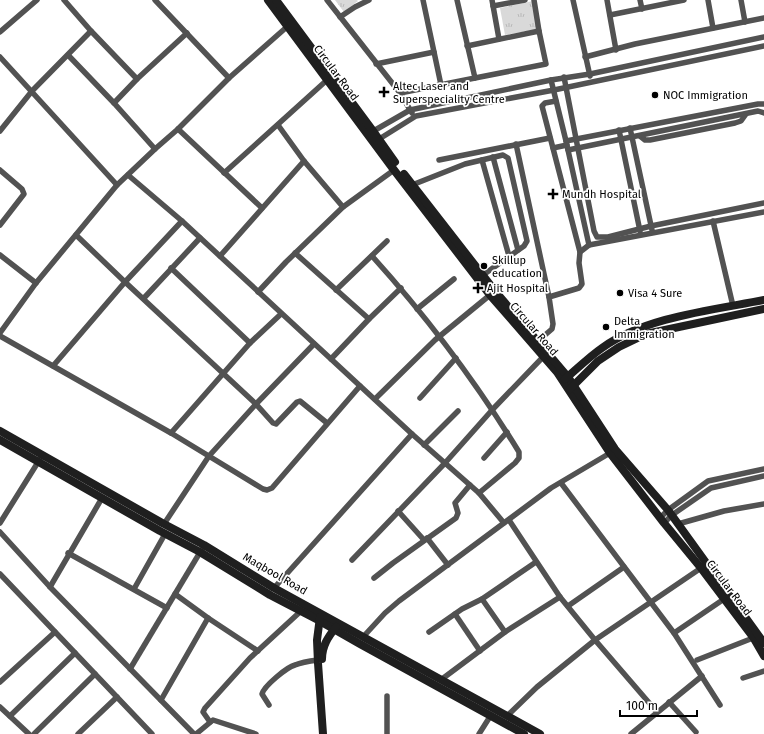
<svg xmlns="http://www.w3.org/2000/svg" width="764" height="734" font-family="'Fira Sans',sans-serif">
	<defs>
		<pattern id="grass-tufts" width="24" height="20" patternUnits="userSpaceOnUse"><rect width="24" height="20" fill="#d9d9d9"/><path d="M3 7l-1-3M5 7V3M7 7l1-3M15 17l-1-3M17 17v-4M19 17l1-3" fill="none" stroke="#b8b8b8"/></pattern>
	</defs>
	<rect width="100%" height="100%" fill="#fff"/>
	<g fill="url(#grass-tufts)">
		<path d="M335,0H357L358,1L344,12Z"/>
		<path d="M533,1L538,29L505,35L500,8Z"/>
	</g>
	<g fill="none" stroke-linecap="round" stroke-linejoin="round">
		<g stroke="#525252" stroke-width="5.5">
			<path d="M64,0L91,31L137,79L114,103L155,149"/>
			<path d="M155,0L229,78"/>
			<path d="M327,0L400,93L412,113"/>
			<path d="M423,0L441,85"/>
			<path d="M492,0L499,39"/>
			<path d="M534,0L539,31"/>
			<path d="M573,0L590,76"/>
			<path d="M607,0L616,50"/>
			<path d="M640,0L642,9"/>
			<path d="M708,0L713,28"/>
			<path d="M741,0L745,22"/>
			<path d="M493,6L525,0"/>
			<path d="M610,15L684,0"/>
			<path d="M340,17L355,7L369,0"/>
			<path d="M0,32L37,0"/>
			<path d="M467,46L539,31L546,64L475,78"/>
			<path d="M68,55L114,103"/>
			<path d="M0,57L117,185"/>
			<path d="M585,57L635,44L764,18"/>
			<path d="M376,64L434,52"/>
			<path d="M564,77L594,231L597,237H608L651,226L764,203"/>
			<path d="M137,79L187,33"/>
			<path d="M551,80L566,141L589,245"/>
			<path d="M400,93L475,78L457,0"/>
			<path d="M556,101L545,103L542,106L580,252"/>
			<path d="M278,125L304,161L343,207"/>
			<path d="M630,128L652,230"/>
			<path d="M178,129L262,208"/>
			<path d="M619,130L640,231"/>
			<path d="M0,131L32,91L91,31"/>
			<path d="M370,133L410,110L551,80L590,74L764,37"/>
			<path d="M640,136L645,140H650L735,123L741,121L746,114"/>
			<path d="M376,141L416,116L554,90L764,46"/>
			<path d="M566,141L758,104H764"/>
			<path d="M516,144L549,297"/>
			<path d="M553,148L567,145"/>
			<path d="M568,150L758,111L764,113"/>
			<path d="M493,157L518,250"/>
			<path d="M439,160L550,138"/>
			<path d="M482,160L509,256"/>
			<path d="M0,170L22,189L24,194L0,225"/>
			<path d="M224,173L327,80"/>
			<path d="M128,175L182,221L412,434L479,493L504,523"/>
			<path d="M412,185L465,164L503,155L508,158L527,241L524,246L483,275"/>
			<path d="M713,221L733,306"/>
			<path d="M76,235L125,282L256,404L209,456L164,524"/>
			<path d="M295,253L369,319"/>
			<path d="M0,255L36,283"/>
			<path d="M220,256L304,161"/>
			<path d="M372,256C427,317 476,382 519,452V458L515,463L479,493"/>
			<path d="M171,268L250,343"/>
			<path d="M336,290L387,241"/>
			<path d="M258,292L286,262L343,207L394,170"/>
			<path d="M144,298L200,238"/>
			<path d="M417,309L454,279"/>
			<path d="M0,333L36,283L117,185L155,149L178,129L229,78L289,25"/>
			<path d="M0,336L171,433L263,489L267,490L272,488L360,386"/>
			<path d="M538,341L552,329L553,324L549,297L579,288L582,284L579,263L580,252L589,245L764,212"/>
			<path d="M314,344L256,404L273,423L276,424L297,402L300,401L327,423"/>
			<path d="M331,359L369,319L401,288"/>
			<path d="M53,366L125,282L182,221"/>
			<path d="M420,398L456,358"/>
			<path d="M375,399L435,340L490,295"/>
			<path d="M171,433L250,343L281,314"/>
			<path d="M424,445L458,411"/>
			<path d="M484,458L507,432"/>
			<path d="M561,483L674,633L720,705"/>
			<path d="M398,511L424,540"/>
			<path d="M660,518L668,510L708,481L764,469"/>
			<path d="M509,520L560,597L595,640L657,712"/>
			<path d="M0,523L40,459"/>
			<path d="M664,523L672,515L711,488L764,476"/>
			<path d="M678,524L724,511L764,504"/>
			<path d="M0,532L50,587L194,734"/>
			<path d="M427,538L448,565"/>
			<path d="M68,553L167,608"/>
			<path d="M352,560L445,463L493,409L543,357"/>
			<path d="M0,574L152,734"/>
			<path d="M374,578L393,563L456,518L458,513L455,503L470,485"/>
			<path d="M50,587L102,498"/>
			<path d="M274,588L412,434"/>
			<path d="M134,589L165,534"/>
			<path d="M175,594L208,618L258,651"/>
			<path d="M568,606L624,567"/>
			<path d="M455,614L480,651"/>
			<path d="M429,632L462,609L482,599"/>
			<path d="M505,632L482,599L536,562"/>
			<path d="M674,633L724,599"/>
			<path d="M363,637L385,613L399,601L551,488L610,453"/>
			<path d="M697,660L753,638"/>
			<path d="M130,669L202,549"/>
			<path d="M743,678L764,671"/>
			<path d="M442,679L505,632L560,597"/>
			<path d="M0,682L55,632"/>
			<path d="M161,700L208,618"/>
			<path d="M669,702L696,732"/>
			<path d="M269,705L262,694C264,686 287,667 295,665C302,662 310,661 318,660"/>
			<path d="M0,707L29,734"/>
			<path d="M10,716L75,653"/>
			<path d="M507,716L537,687L595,640L704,566"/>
			<path d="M210,722L203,712L205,708L250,658L301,611"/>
			<path d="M34,734L95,674"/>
			<path d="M78,734L117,697"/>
			<path d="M196,734L213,720L256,734"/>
			<path d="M387,734V696"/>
			<path d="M479,734L491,715"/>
			<path d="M631,734L702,676"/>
		</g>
		<g stroke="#1f1f1f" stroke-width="8">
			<path d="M268,0L394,170L490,295L557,372L610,453L664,523L701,568L753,637L764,656"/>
			<path d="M276,0L373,131L395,162"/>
			<path d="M404,174L495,291L568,377L615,449L668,510L764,643"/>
			<path d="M565,379C577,369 589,357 602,348C645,317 713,310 764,300"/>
			<path d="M570,389L598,361L619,347L646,334L764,309"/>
			<path d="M0,431L164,524L204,545L274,588L540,734"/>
			<path d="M0,440L160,531L200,552L270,595L318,620L360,644L524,734"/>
			<path d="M320,617L317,640L318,663L323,734"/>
			<path d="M322,659C322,646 328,637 336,627"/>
		</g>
	</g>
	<g fill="#000" stroke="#fff" stroke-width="1.5">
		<path d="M382 86h4v4h4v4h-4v4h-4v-4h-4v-4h4z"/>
		<circle cx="655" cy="95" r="4"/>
		<path d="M551 188h4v4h4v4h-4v4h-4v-4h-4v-4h4z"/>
		<circle cx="484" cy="266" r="4"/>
		<path d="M476 282h4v4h4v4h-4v4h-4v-4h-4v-4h4z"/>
		<circle cx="620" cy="293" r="4"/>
		<circle cx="606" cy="327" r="4"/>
	</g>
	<g text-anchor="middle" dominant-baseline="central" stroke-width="3.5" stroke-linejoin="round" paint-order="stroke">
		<g font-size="11" fill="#000" stroke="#fff">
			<text transform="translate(336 73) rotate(53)">Circular Road</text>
			<text transform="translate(534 329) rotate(49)">Circular Road</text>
			<text transform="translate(275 574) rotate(30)">Maqbool Road</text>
			<text transform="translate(729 588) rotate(53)">Circular Road</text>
		</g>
		<g font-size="11" fill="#000" stroke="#fff" text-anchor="start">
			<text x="393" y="86">Altec Laser and<tspan x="393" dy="13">Superspeciality Centre</tspan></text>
			<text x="663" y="95">NOC Immigration</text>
			<text x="562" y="194">Mundh Hospital</text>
			<text x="492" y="260">Skillup<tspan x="492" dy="13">education</tspan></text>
			<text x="487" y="288">Ajit Hospital</text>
			<text x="628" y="293">Visa 4 Sure</text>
			<text x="614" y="321">Delta<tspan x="614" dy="13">Immigration</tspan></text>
		</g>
	</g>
	<path d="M620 710v6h77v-6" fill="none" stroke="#000000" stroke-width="2"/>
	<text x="626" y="710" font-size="12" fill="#000000" stroke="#ffffff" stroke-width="3" paint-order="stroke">100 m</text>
</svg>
